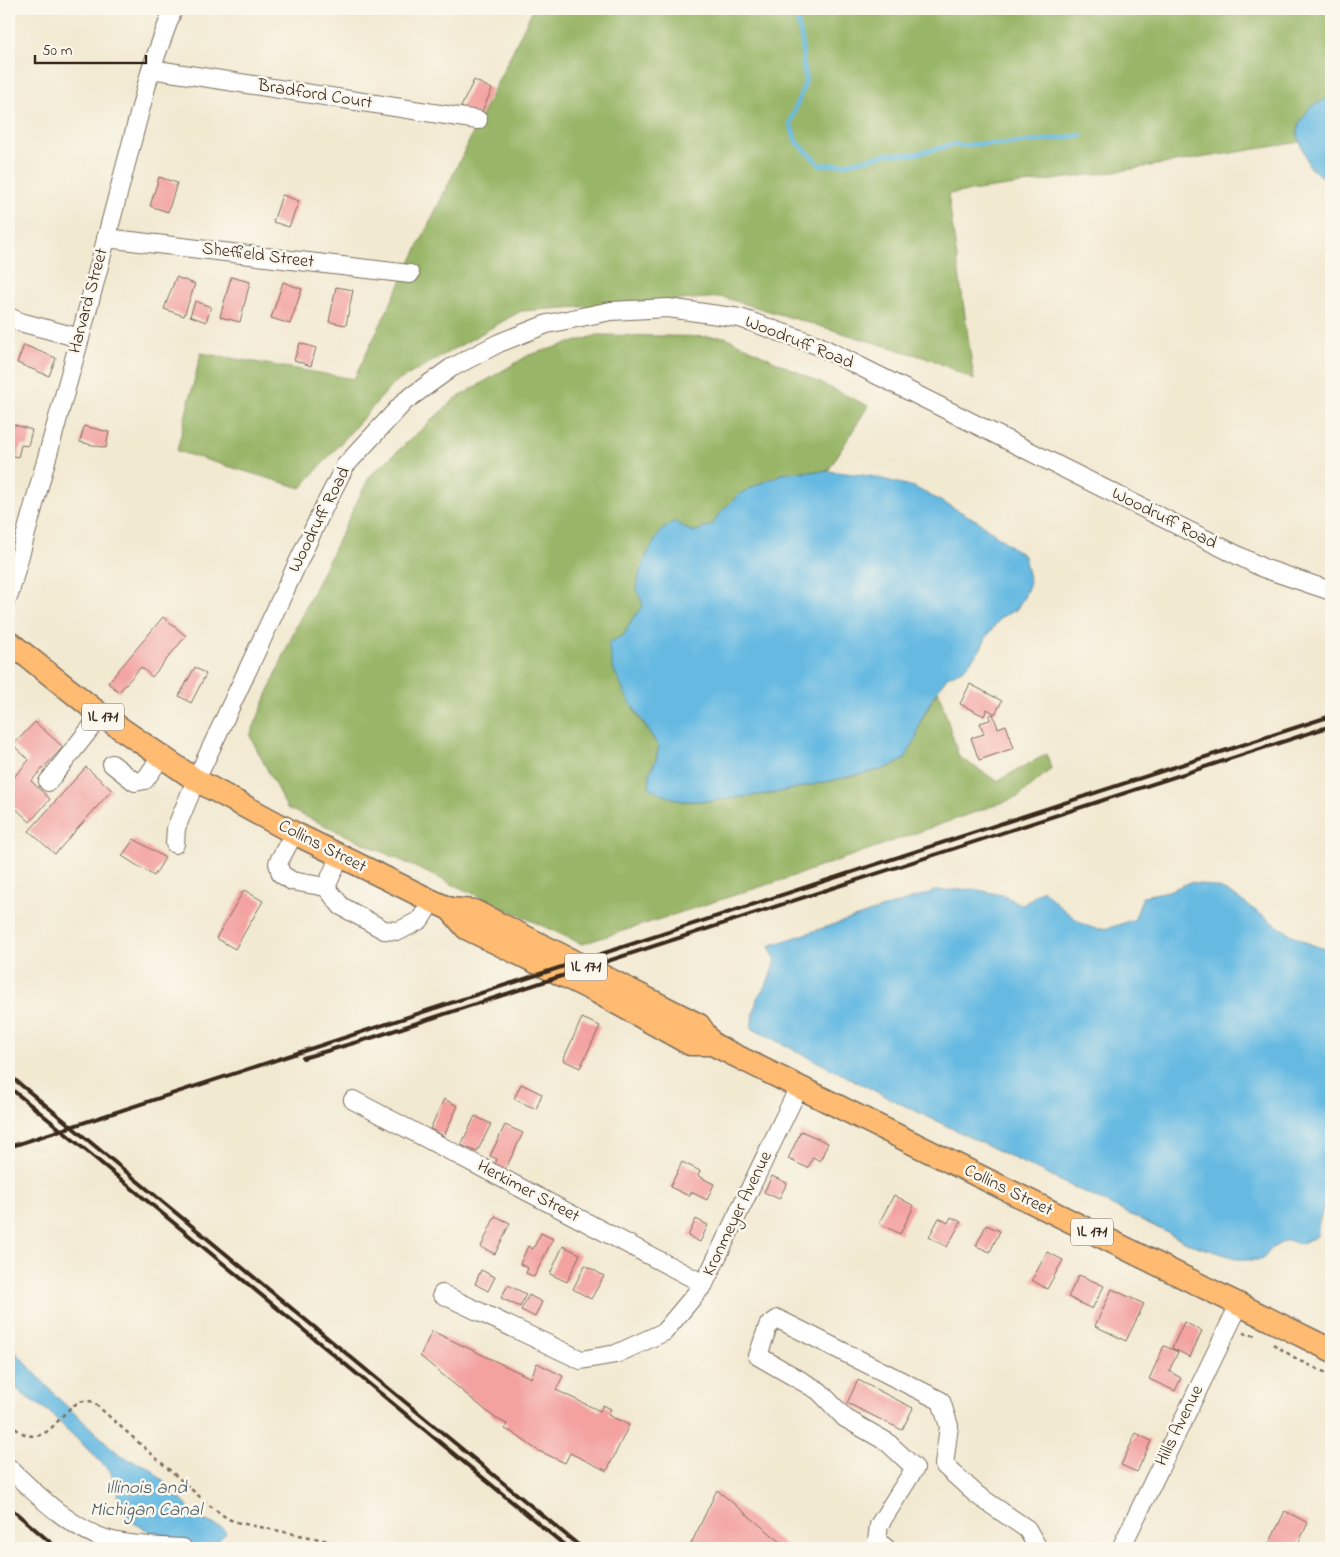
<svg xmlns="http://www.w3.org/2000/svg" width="1340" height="1557" font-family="'Indie Flower',sans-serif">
	<rect width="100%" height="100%" fill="#fbf7ec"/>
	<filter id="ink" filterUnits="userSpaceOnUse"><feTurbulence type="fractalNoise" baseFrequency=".02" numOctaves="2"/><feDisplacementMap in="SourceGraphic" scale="10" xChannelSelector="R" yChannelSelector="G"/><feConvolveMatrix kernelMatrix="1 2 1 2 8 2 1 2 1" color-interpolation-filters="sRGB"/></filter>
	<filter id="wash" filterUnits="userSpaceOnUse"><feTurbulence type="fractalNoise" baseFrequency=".0096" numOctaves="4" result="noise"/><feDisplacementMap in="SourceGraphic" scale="20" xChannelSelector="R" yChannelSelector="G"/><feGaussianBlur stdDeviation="1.12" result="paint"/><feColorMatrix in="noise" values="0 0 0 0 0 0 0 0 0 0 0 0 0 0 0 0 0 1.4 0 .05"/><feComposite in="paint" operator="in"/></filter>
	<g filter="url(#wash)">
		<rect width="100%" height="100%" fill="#f2e9d1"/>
		<g fill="#99b668" stroke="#6a7043">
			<path d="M533,9H1331V137L1119,171L948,194L974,380L933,360L722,297L521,311L394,383L301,488L177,451L201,353L354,379Z"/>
			<path d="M598,335L725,337L868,406L828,471L785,473L761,483L738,495L720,513L712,525L694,532L685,528L644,605L631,621L624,635L613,668L637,715L659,747L656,760L650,772L682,801H710L775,793L884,769L916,739L920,722L938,690L959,757L997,781L1047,754L1051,769L1018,797L785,879L582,944L287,808L250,736L294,631L369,477L455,399L529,355Z"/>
		</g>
		<g fill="#66bae2" stroke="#507280">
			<path d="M1331,97V182L1310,168L1297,133L1299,124L1310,107Z"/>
			<path d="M828,471L870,476L914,487L976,520L1024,556L1030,583L1024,597L1016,610L1001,617L987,636L980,650L964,669L947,677L932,698L920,722L916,739L904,760L884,769L775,793L710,801H682L661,794L649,787L650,772L656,760L659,747L626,696L613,668L608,643L624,635L631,621L643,605L637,590L639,575L648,552L661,531L674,521L685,528L694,532L712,525L720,513L738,495L761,483L785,473Z"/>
			<path d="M1191,882C1202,885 1218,886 1228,892C1253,907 1302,949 1331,949V1191L1328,1193L1319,1222L1317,1236L1302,1244L1287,1240L1270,1249L1262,1260H1242L1193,1245L891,1099L751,1028L757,998L767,983L776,961L769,946L935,891L974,889L1002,895L1023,905L1043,889C1054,902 1083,930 1100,929C1110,929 1125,922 1135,919L1143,896L1168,891Z"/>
			<path d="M9,1345L59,1399L122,1457L149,1467L199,1518L222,1528L226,1533L217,1542L224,1548H173L153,1533L132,1522L126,1516L114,1486L111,1472L48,1411L25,1396L9,1382Z"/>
		</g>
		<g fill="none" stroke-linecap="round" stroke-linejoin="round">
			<path stroke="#66bae2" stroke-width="4.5" d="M795,9L802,41L803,65L806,80L790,123L796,141L820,165L844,164L888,154H915L956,144C964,148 970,143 979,144C1013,145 1048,140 1082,135"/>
		</g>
		<g id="blocks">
			<g fill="#f3a2a0">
				<path d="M474,80L492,89L480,116L461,107Z"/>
				<path d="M159,177L177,183L168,212L150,206Z"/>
				<path d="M282,195L299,201L289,227L273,222Z"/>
				<path d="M176,277L195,284L184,316L164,309Z"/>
				<path d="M231,277L250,282L240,322L220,317Z"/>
				<path d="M283,282L302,289L290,324L271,318Z"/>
				<path d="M336,287L353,290L346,325L329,322Z"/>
				<path d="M195,301L211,307L206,322L190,316Z"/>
				<path d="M300,343L316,348L311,366L294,360Z"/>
				<path d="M24,345L56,358L49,376L17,363Z"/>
				<path d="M9,423L32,430L28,446L21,445L18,457L9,455Z"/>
				<path d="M84,426L109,432L106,448L80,442Z"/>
				<path d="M163,617L186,636L152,677L141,667L119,692L108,683Z"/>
				<path d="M195,667L206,674L191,703L179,696Z"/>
				<path d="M970,684L1002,701L995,714L987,709L984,716L960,704Z"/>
				<path d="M993,714L998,728L1006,725L1014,748L979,760L971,738L984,734L980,723L990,720L989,716Z"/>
				<path d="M35,722L63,747L31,781L50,799L30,822L9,802V783L29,760L13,745Z"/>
				<path d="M86,767L112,790L55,854L29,831Z"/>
				<path d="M134,839L165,858L154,876L122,856Z"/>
				<path d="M244,890L263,901L235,949L216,938Z"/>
				<path d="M582,1018L600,1026L580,1068L563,1060Z"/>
				<path d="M521,1084L542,1094L536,1109L514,1099Z"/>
				<path d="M444,1099L458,1106L444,1136L430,1129Z"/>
				<path d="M475,1116L491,1124L477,1152L461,1145Z"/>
				<path d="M505,1125L523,1133L504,1172L494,1167L497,1159L490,1156Z"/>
				<path d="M801,1131L828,1143L820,1161L813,1157L808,1168L788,1159Z"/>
				<path d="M682,1162L700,1171L698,1176L714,1184L707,1200L691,1192L689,1196L670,1187Z"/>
				<path d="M772,1176L787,1183L779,1199L764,1192Z"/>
				<path d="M894,1195L914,1206L900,1234L879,1223Z"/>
				<path d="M495,1216L510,1223L495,1254L481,1247Z"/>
				<path d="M951,1217L961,1222L947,1247L929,1237L939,1218L948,1223Z"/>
				<path d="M696,1219L708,1225L700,1242L688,1236Z"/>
				<path d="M986,1225L1000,1231L990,1252L976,1246Z"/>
				<path d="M541,1233L553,1239L534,1277L526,1273L528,1268L520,1264L528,1246L533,1249Z"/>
				<path d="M563,1246L580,1254L567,1282L550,1274Z"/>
				<path d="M1047,1252L1063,1260L1047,1289L1032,1280Z"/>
				<path d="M585,1265L604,1276L591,1299L573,1289Z"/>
				<path d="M481,1270L495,1277L488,1291L475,1284Z"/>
				<path d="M1079,1275L1104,1286L1092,1309L1068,1297Z"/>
				<path d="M508,1285L526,1294L520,1307L501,1298Z"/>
				<path d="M1112,1289L1144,1304L1126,1341L1095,1326Z"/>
				<path d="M529,1295L542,1302L535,1317L521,1310Z"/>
				<path d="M1184,1322L1202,1331L1190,1357L1172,1348Z"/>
				<path d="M432,1331L531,1378L537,1363L563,1376L556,1390L600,1411L603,1405L611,1409L608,1415L629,1425L607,1471L570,1453L565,1463L537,1450L513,1433L505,1429L507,1424L495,1418L420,1356Z"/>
				<path d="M1164,1346L1178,1352L1169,1371L1181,1378L1175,1391L1149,1379Z"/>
				<path d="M858,1380L913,1408L902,1430L847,1403Z"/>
				<path d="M1136,1433L1151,1441L1137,1472L1121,1465Z"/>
				<path d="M717,1490L788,1548H689Z"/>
				<path d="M1285,1511L1308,1523L1296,1548H1267Z"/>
			</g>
		</g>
	</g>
	<g filter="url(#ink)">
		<use href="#blocks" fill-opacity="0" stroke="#7b6d5d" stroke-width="1"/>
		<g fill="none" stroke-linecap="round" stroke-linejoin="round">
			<defs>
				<g id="minor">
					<path d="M151,69L478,120"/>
					<path d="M106,238L410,274"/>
					<path d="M9,317L20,322L80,338"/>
					<path d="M9,595L80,338L151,69L173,9"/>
					<path d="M112,764L135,782L145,780L161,757"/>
					<path d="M48,782L101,715"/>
					<path d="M294,833L278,863L281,874L292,881L326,887"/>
					<path d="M175,844L176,828L196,780L323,509L345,466L405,401L451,368L499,343L547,324L611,311L668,308L740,318L817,345L1263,568L1331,591"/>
					<path d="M340,856L326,887L341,906L384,930L399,931L420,920L432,901"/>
					<path d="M353,1100L704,1284"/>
					<path d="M442,1294L581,1360L616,1354L664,1332L704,1284L799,1087"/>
					<path d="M9,1468C37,1495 74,1532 113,1541C136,1546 159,1547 183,1548"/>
					<path d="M886,1548L877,1541L879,1525L915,1468L887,1442L845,1418L819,1391L758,1356L768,1326L778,1319L941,1401L949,1426L944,1465L977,1495L1027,1529L1038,1548"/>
					<path d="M1121,1548L1239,1305"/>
				</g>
				<g id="major">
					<path d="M9,642L101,715L196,780L294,833L432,901L450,909L474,911L699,1025L712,1044"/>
					<path d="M450,909L466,928L597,992L690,1044H712L1331,1350"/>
				</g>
			</defs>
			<use href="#minor" stroke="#7b6d5d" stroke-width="20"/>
			<use href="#major" stroke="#7b6d5d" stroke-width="25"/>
			<g stroke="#7b6d5d" stroke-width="2.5" stroke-dasharray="4 4" stroke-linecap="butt">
				<path d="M1243,1333L1257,1336"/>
				<path d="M1273,1344L1300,1361L1331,1375"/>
				<path d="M9,1423C53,1465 60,1391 93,1402L209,1505L228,1519L240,1523L329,1541L347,1548"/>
			</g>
			<use href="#minor" stroke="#fff" stroke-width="18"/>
			<use href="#major" stroke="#febb71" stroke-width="22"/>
			<g stroke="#3b2a1e" stroke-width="4">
				<path d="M303,1058L374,1037L1331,726"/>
				<path d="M9,1075L582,1548"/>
				<path d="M9,1087L568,1548"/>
				<path d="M9,1147L1331,716"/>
				<path d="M9,1507L57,1548"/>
			</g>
		</g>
	</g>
	<g text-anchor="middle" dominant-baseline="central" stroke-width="5" stroke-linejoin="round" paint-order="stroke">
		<g fill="#fbf7ec" stroke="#75685c" stroke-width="1">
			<rect x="82" y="703.5" width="42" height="27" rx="4"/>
			<rect x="565" y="953.5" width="42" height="27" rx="4"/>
			<rect x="1071" y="1218.5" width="42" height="27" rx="4"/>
		</g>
		<g font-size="16" font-weight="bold" fill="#3b2a1e">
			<text x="103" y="717">IL 171</text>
			<text x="586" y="967">IL 171</text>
			<text x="1092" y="1232">IL 171</text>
		</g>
		<g font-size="18" fill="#3b2a1e" stroke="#fbf7ec">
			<text transform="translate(315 95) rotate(9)">Bradford Court</text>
			<text transform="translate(258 256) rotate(7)">Sheffield Street</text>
			<text transform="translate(89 301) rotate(-75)">Harvard Street</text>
			<text transform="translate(799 343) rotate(22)">Woodruff Road</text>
			<text transform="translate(1164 519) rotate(27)">Woodruff Road</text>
			<text transform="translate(320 520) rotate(-63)">Woodruff Road</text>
			<text transform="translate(322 847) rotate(27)">Collins Street</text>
			<text transform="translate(1008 1191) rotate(26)">Collins Street</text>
			<text transform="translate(528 1192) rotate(28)">Herkimer Street</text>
			<text transform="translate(738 1214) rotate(-64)">Kronmeyer Avenue</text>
			<text transform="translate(1180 1426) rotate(-64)">Hills Avenue</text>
		</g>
		<g font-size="19" font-style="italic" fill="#4a5c63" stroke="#fbf7ec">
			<text x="146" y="1488">Illinois and<tspan x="146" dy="22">Michigan Canal</tspan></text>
		</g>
	</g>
	<rect width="1340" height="1557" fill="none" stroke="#fbf7ec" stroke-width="30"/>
	<path d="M35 55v8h111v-8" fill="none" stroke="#3b2a1e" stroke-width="2.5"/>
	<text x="42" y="55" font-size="15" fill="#3b2a1e" stroke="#fbf7ec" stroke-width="4" paint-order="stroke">50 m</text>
</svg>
